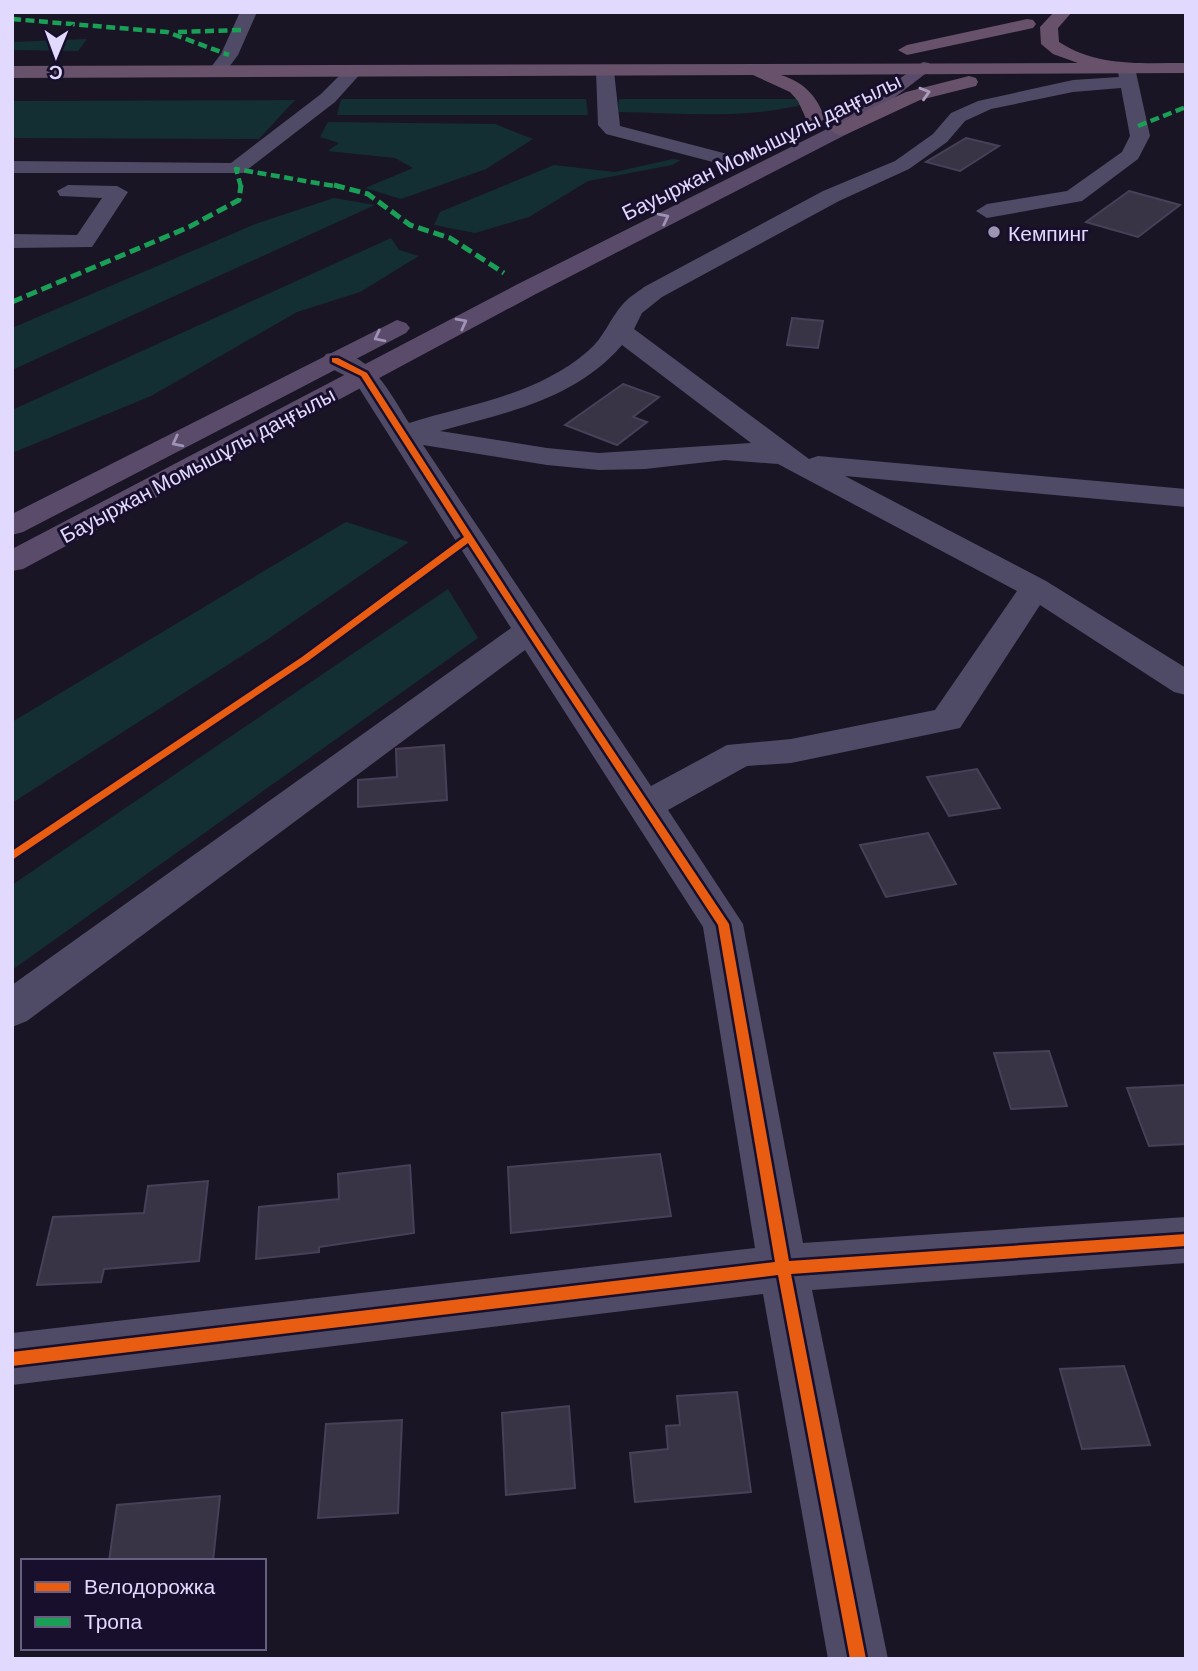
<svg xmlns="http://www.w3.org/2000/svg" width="1198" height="1671" font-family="Barlow,sans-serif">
	<rect width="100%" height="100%" fill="#1a1525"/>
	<g fill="#132f33">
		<path d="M87,39L78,51L12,50V42Z"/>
		<path d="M341,99H586L588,115H337Z"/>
		<path d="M619,99H798L808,103C748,120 681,113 618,112Z"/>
		<path d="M295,100L259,139L12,138V101Z"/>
		<path d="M328,122L495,124L533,139L486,169L401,199L365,188L413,168L395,158L328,151L339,143L320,137Z"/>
		<path d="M673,159L681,160L672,165L588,181L529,217L475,233L434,225L440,212L554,165L615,172Z"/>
		<path d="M334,198L375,205L12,370V328L258,223Z"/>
		<path d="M391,238L399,250L419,256L360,292L297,312L151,396L12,453V410Z"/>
		<path d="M346,522L409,542L268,639L12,803V722Z"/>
		<path d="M448,589L478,638L12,970V885Z"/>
	</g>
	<g fill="#393346" stroke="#474058" stroke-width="2">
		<path d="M966,138L999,146L960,171L926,162Z"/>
		<path d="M1129,191L1180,205L1138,237L1086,222Z"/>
		<path d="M792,318L823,321L818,348L787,345Z"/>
		<path d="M623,384L659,397L633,417L647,422L617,445L565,425Z"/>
		<path d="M444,745L447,800L358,807V780L397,777L396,749Z"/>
		<path d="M977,769L1000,808L949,816L927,777Z"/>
		<path d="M928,833L956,884L886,897L860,845Z"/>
		<path d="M1049,1051L1067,1106L1011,1109L994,1053Z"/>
		<path d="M1186,1085V1144L1149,1146L1127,1088Z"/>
		<path d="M660,1154L671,1216L511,1233L508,1167Z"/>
		<path d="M410,1165L414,1233L319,1247V1252L256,1259L259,1207L339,1199L338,1174Z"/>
		<path d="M208,1181L199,1261L104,1269L101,1282L37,1285L53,1217L144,1213L148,1186Z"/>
		<path d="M1124,1366L1150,1445L1082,1449L1060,1369Z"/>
		<path d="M737,1392L751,1492L635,1502L630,1453L668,1449L666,1426L680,1425L677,1396Z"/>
		<path d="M569,1406L575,1488L506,1495L502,1413Z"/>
		<path d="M402,1420L398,1513L318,1518L326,1424Z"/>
		<path d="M220,1496L213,1561H109L117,1505Z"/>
	</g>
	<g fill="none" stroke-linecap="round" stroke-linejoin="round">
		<g fill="#4f4b66" fill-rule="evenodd">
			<path d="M240,12H257L238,55L223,75H211L208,71L221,54Z"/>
			<path d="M1126,63L1135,68L1150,136L1138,159L1082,201L987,218L976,211L987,204L1067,191L1122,152L1130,136L1121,88L1073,92L991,109L965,121L947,142L909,169L839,201L662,297L642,313L634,329L809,459L818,456L1186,489V507L845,476L1046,581L1186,668V695L1174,692L1040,605L960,728L791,763L747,766L668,810L743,924L803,1243L1186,1217V1263L812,1290L888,1659H828L763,1294L12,1385V1333L755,1248L703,927L525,650L27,1021L12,1027V985L511,628L354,380L326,366L322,360L326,354C367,344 391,395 409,423C471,404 537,395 588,351C604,338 610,318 623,304C629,297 638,292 644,287L823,191L895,161L933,134L951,113L978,101L1073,80L1119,77L1117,68ZM622,345L751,443L599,453L547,448L440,431C506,413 576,399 622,345ZM423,445L547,465L599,470L645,469L725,460L778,464L1017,591L935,710L791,739L727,745L651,786Z"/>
			<path d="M354,65L363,71L335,102L243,173H12V161L231,163L321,94L348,67Z"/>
			<path d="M605,65L614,71L620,126L735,156L738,160L735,164L728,166L606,134L598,125L596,71Z"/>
			<path d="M68,185L117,186L128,192L92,247L12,248V234L77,235L102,198L60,196L57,191Z"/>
		</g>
		<g fill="#5a4b6b" fill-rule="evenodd">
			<path d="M923,62L929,63L932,67L929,71L847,134L534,295L23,569L12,571V549L516,285L833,126Z"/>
			<path d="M397,320L406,323L410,328L406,333L23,532L12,535V514Z"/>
		</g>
		<g fill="#68516a" fill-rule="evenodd">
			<path d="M1054,12H1072L1058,28L1059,42C1097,67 1141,63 1186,63V73L781,75C805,83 817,96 825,119L815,125L808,123L798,101L790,92L753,75L12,78V66L1078,63L1053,54L1041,44L1040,27Z"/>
			<path d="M1027,19L1033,20L1036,24L1033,28L907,55L898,50L907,45Z"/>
			<path d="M969,76L976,78L978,82L976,86L920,100L847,134L840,136L830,130L833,126L906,92Z"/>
		</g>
		<g stroke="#1a9f57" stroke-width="4.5" stroke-dasharray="9 4.5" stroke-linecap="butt">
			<path d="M12,19L167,32L229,55"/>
			<path d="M178,32L241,30"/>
			<path d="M1138,126L1186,107"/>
			<path d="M241,187L236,169L340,187"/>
		</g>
		<g stroke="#1a9f57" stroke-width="5" stroke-dasharray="11 5" stroke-linecap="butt">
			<path d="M334,185L368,194L410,225L450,238L504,273"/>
			<path d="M12,302L189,227L239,200L241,185"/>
		</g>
		<defs>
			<path id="cycleway" d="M332,358H338L367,373L533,630L729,924L789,1261L1186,1234V1246L791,1274L866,1659H850L778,1275L12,1366V1352L775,1262L718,925L468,543L308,661L12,860V851L302,657L464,537L361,376L332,362Z"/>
		</defs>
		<use href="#cycleway" stroke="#170f2b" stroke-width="5"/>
		<use href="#cycleway" fill="#e95d12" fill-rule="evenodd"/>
	</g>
	<defs><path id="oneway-chevron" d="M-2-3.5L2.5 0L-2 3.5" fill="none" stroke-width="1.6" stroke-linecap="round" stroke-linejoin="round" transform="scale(1.75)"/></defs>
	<use stroke="#ab9cbc" href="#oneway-chevron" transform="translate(925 93) rotate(-17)"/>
	<g stroke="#9e92b5">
		<use href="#oneway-chevron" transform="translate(664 218) rotate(-27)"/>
		<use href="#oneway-chevron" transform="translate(462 323) rotate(-28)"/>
		<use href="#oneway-chevron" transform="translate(379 337) rotate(153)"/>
		<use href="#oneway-chevron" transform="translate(177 442) rotate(153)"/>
	</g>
	<circle fill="#9c94b3" stroke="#170f2b" stroke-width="2.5" cx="994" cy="232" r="7"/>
	<g text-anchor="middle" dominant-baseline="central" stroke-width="6" stroke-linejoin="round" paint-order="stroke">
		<g font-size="21" fill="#e2d9ff" stroke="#170f2b">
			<text transform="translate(761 146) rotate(-26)">Бауыржан Момышұлы даңғылы</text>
			<text transform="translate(197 464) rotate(-28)">Бауыржан Момышұлы даңғылы</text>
		</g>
		<g font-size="21" fill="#e2d9ff" stroke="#170f2b" text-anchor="start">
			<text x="1008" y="232">Кемпинг</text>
		</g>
	</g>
	<rect width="1198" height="1671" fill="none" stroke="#e2d9ff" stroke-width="28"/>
	<rect x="21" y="1559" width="245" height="91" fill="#170f2b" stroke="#686080" stroke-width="2"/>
	<rect x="35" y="1582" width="35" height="10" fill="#e95d12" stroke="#686080" stroke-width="2"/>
	<text x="84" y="1594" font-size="21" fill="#e2d9ff">Велодорожка</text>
	<rect x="35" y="1617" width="35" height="10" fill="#1a9f57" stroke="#686080" stroke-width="2"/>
	<text x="84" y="1629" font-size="21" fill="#e2d9ff">Тропа</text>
	<g transform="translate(56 56) rotate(181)" stroke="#170f2b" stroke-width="5" paint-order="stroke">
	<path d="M0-5L12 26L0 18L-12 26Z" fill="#e2d9ff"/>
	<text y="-10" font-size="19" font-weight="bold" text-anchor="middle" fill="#e2d9ff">С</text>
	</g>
</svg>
